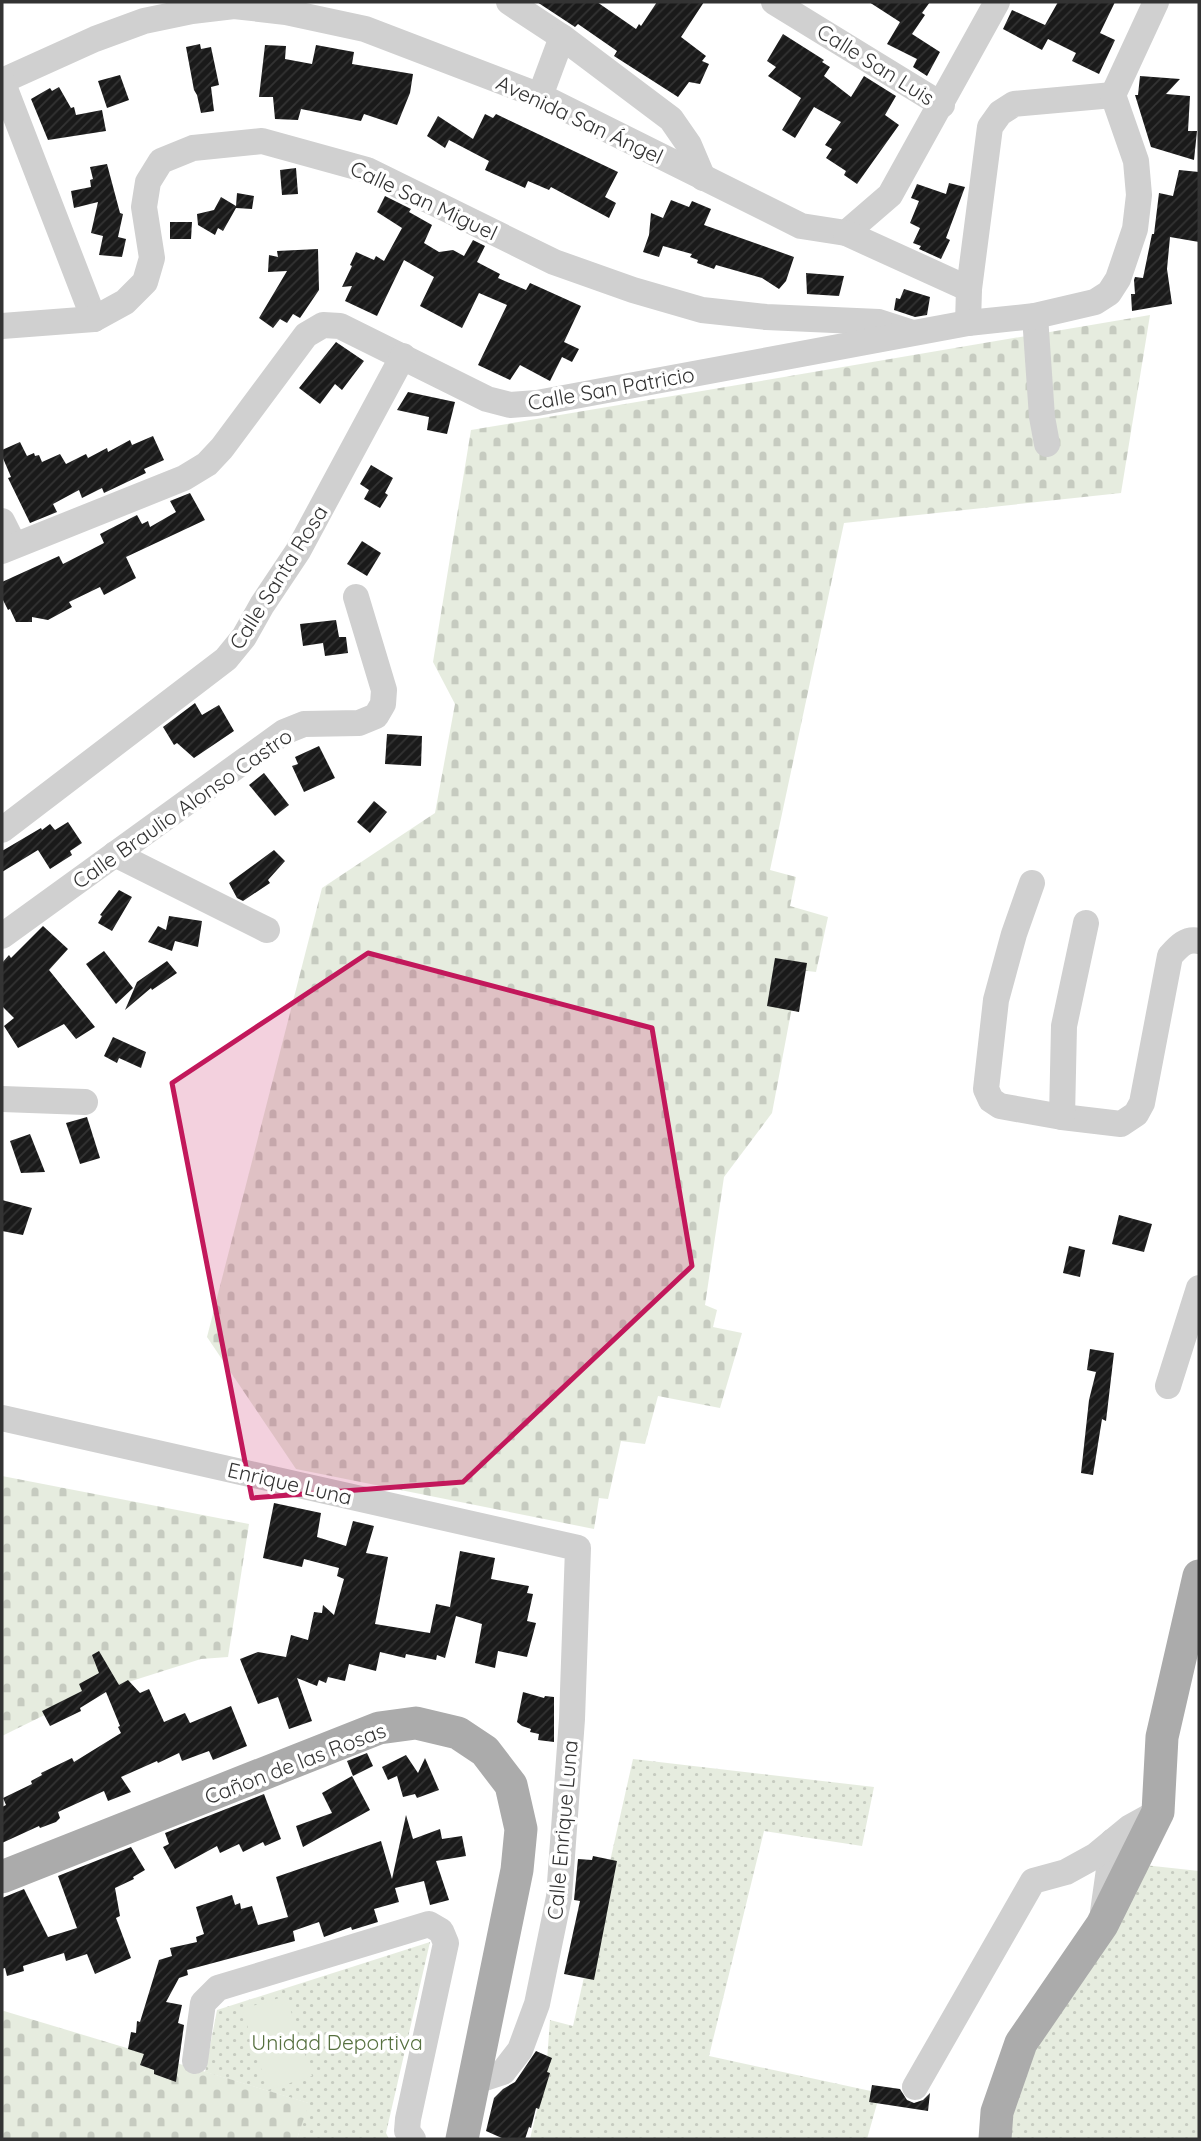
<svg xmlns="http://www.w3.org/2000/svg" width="1201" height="2141" font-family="Quicksand,sans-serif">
	<defs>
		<pattern id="green-dots" width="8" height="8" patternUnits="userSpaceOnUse" patternTransform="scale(1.75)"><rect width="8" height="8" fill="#e6ecdf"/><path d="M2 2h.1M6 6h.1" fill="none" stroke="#c6cbc0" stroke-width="1.8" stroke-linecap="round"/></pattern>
		<pattern id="cemetery-stones" width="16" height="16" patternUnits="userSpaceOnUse" patternTransform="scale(1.75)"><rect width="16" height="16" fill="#e6ecdf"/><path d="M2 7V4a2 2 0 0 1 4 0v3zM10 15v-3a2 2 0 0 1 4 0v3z" fill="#c6cbc0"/></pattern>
		<pattern id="building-hatch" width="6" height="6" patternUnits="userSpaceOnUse" patternTransform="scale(1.75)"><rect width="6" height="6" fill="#1a1a1a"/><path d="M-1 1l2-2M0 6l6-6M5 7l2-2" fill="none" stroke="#333"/></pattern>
	</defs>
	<rect width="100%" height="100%" fill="#fff"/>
	<g fill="url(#green-dots)">
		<path d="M633,1759L874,1787L862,1846L764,1831L709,2056L880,2093L867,2139H530L546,2073L550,2020L573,2026Z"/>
		<path d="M1144,1865L1199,1871V2139H995L997,2112Z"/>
		<path d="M430,1942L386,2133L389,2139H297L308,2103L205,2072L217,2010Z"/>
	</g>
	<g fill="url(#cemetery-stones)">
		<path d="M1150,315L1121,493L844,523L770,870L796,877L790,906L828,917L816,972L799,970L772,1113L724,1177L705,1305L717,1310L713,1327L742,1333L720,1408L658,1396L645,1444L621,1441L608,1499L599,1498L594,1529L296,1469L207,1337L322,888L435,813L455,704L433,662L471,430Z"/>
		<path d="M2,1476L249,1524L228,1657L201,1659L81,1697L2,1736Z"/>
		<path d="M4,2011L309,2103L297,2139H2V2012Z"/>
	</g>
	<path fill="#e6ecdf" d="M286,1996L312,2076L268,2090L242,2009Z"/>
	<g fill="url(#building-hatch)">
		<path d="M537,2H597L636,29L639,24L641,26L657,2H704L681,37L706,56L702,61L709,64L700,84L689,82L678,97L614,56L617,51L578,24L575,27Z"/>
		<path d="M869,2H930L922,13L925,15L912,34L940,52L927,76L913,67L917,59L887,44L900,22Z"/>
		<path d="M1058,2H1115L1100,33L1115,40L1099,74L1072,61L1076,53L1048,39L1042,50L1003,29L1012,10L1045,25Z"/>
		<path d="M783,34L824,60L822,62L830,67L824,76L851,97L864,76L896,96L885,115L899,125L857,184L844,175L846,171L826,158L832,149L825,145L841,122L814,107L795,138L782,130L801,98L768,76L776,67L767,61Z"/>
		<path d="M200,44L201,49L211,47L219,85L211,87L214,111L201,113L197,95L194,90L186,47Z"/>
		<path d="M265,45L286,46L285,59L312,64L316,45L354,52L352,64L413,74L410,93L397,125L364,114L361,121L301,109L298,120L275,119L273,97H259Z"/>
		<path d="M120,75L129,100L107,108L98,81Z"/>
		<path d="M1140,76L1180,79L1166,94L1190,96L1188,131H1197L1194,160L1151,147L1135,95H1138Z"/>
		<path d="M59,87L71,108L74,107L76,115L102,110L106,131L48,140L31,99L50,88L52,91Z"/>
		<path d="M485,114L493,118L496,114L618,172L605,197L616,203L609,218L551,187L549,190L528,181L525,188L485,170L489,161L449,140L445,148L427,136L438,116L473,139Z"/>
		<path d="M107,164L120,213L123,214L118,237L126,239L122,257L99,255L103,236L91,233L98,202L74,208L71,191L91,187L90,180L93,179L90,167Z"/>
		<path d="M296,168L298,194L282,195L280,170Z"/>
		<path d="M1179,170L1199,172V242L1170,237L1167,269L1172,304L1132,311L1131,294H1135L1134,280L1135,277L1143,278L1152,234H1154L1159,193L1173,196Z"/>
		<path d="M949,183L965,187L946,238L950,240L941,259L919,249L921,246L913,243L920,228L910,223L919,201L911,198L917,184L946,194Z"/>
		<path d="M237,193L254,196L252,209L236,208L223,231L218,228L215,235L198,225L197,214L214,210L221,197L236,206Z"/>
		<path d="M385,196L411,209L409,212L432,225L424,243L439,252L453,250L464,256L473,240L485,246L477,262L500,274L498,278L526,290L530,283L581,306L564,342L579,349L572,362L562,357L550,381L520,365L510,380L478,365L507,305L479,293L462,328L420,306L434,277L404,260L377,316L345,301L352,286L342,287L352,266L350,265L356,252L374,260L376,256L384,261L402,228L377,212Z"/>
		<path d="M671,200L689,207L692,201L711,209L704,225L794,257L786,281L779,289L762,278L716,265L714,269L697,263L698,260L690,257L692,254L663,246L659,257L643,252L649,235L651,213L663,218Z"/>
		<path d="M170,222H192L191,239H170Z"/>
		<path d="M318,249L319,290L300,318L293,314L287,323L280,319L273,328L259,318L287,271L268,272L269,255L278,257L277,251Z"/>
		<path d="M806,273L844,276L839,296L807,294Z"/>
		<path d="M904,289L930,297L927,315L915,317L894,310L896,298L900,299Z"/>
		<path d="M336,342L364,361L342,390L335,384L320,404L299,388Z"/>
		<path d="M408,392L455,402L447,434L427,430L429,417L397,410Z"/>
		<path d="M153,436L164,460L144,469L146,473L104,493L102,488L82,498L79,490L53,504L57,512L30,523L8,478L11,477L2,456V450L20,442L27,456L34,453L35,456L39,455L42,462L60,454L66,464L86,454L88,458L107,448L108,452L130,440L132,445Z"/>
		<path d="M371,465L393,478L385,493L388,495L380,508L364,499L369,490L360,484Z"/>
		<path d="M190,493L205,520L126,557L136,578L104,595L100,587L69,602L72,607L48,620L32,617V622H16L10,609L8,610L2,598V582L59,556L63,564L104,543L100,534L137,515L142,524L148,521L150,527L176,512L170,501Z"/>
		<path d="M362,541L381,553L367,576L347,564Z"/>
		<path d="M336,620L339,637H346L348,653L325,656L323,643L303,646L300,624Z"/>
		<path d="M195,703L202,715L219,705L234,731L194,758L177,743L174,745L163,727Z"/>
		<path d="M387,734L422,736L421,766L385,764Z"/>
		<path d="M319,746L335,778L304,792L292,766L298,764L295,757Z"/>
		<path d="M264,773L289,805L275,816L249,785Z"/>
		<path d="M374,801L387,812L370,833L357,822Z"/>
		<path d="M68,822L82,843L70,851L72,855L50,869L38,850L2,872V851L41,828L42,830L50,824L55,830Z"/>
		<path d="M274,850L285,861L268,880L270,883L243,901L237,898L229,883Z"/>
		<path d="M119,890L132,897L112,931L98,923L102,916L100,915Z"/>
		<path d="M169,916L202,921L198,947L175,941L172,951L148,942L158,926L166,930Z"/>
		<path d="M43,926L68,949L49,970L95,1027L76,1039L64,1024L18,1048L4,1026L14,1018L2,1006V963L9,955L11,958Z"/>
		<path d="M104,951L133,988L116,1004L86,964Z"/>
		<path d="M775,958L807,963L799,1012L767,1006Z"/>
		<path d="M167,961L177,973L152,990L151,988L125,1010L137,982Z"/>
		<path d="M113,1037L146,1052L141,1068L119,1058L117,1063L104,1056Z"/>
		<path d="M87,1117L100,1158L80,1164L66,1123Z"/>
		<path d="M30,1134L45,1172L21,1173L10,1141Z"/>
		<path d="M2,1200L32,1208L23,1235L2,1231Z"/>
		<path d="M1119,1215L1152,1224L1144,1252L1112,1244Z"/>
		<path d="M1069,1246L1085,1250L1080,1277L1063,1273Z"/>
		<path d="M1090,1349L1114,1353L1106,1421L1102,1419L1093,1475L1081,1473L1089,1400L1096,1372L1087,1370Z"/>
		<path d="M274,1503L321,1513L317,1537L346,1546L353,1521L374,1526L366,1553L388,1557L375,1624L430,1633L436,1604L450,1607L460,1551L495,1558L491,1579L529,1586L527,1593L533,1594L527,1621L536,1623L527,1657L498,1651L495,1668L475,1663L482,1624L456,1616L445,1658L437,1655L436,1660L406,1654L405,1658L380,1652L376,1671L349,1664L345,1681L328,1677L326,1683L319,1680L317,1686L297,1678L312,1721L289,1729L278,1697L258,1704L240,1659L258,1652L286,1657L291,1635L308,1640L314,1612L322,1613L323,1605L334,1615L344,1579L337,1576L339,1568L304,1559L302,1567L263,1558Z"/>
		<path d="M99,1651L119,1685L128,1680L140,1693L149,1689L164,1722L185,1713L190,1723L231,1706L247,1746L213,1760L209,1751L182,1761L179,1753L158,1763L157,1761L121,1777L131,1792L108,1801L104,1791L58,1812L60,1818L56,1822L40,1828L39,1826L2,1843V1807L6,1805L3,1798L32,1784L31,1781L42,1775L41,1773L72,1758L74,1762L121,1733L118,1727L120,1726L106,1692L80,1708L81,1711L50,1726L42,1711L82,1691L79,1684L99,1673L92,1655Z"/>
		<path d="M523,1692L544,1698L545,1696L554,1697V1742L538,1740L539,1734L530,1732L531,1729L522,1726L517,1722Z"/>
		<path d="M367,1753L373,1766L353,1776L347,1761Z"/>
		<path d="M406,1755L418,1773L425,1758L439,1790L417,1798L415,1794L403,1797L397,1776L388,1780L382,1767Z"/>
		<path d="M352,1776L370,1810L303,1847L296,1826L332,1813L322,1793Z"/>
		<path d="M264,1794L281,1839L265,1846L263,1842L243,1852L239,1844L220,1853L217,1846L175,1869L163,1847L169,1844L165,1833Z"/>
		<path d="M406,1815L413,1839L440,1829L442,1839L462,1836L466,1856L436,1861L449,1900L430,1905L424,1881L395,1888L399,1902L374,1909L378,1922L352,1930L351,1927L324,1937L319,1922L293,1931L295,1941L187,1970L188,1975L179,1978L166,2002L182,2005L178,2023L184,2025L176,2082L154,2074V2070L140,2065L144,2054L128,2049L131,2032L136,2033L137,2021L140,2022L159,1960L172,1956L170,1948L197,1942L196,1937L204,1934L196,1907L232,1895L235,1905L240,1903L241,1909L252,1906L258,1925L288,1917L276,1877L381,1841L392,1879Z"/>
		<path d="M131,1847L145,1870L133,1877L134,1879L115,1888L120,1916L116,1918L131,1958L95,1974L87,1954L66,1961L64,1953L23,1966L24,1971L7,1976L5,1968L2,1969V1898L24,1889L48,1937L77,1928L58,1876Z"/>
		<path d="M593,1856L617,1861L594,1980L564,1974L580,1901L574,1900L578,1859L592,1860Z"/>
		<path d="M536,2051L552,2058L547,2072L550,2073L539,2109L536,2108L531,2128L529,2127L525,2139H504L486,2131L494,2098L503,2089L515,2082Z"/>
		<path d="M872,2085L900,2089L907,2100L914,2103L923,2100L930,2093L928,2111L869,2102Z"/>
	</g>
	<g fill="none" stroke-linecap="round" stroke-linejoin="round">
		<g stroke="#d0d0d0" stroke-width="26">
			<path d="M509,2L562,37L671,119L689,145L703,178"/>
			<path d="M774,2L942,105"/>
			<path d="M2,81L95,39L144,21L192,11L234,6L286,12L365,29L540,96L801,226L846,233L890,195L997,2"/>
			<path d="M2,81L94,319"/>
			<path d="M540,96L562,37"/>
			<path d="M846,233L969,289"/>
			<path d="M1035,316L1042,417L1047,444"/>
			<path d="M968,323L969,289L990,127L1000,113L1014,104L1113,95"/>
			<path d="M2,326L94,319L125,302L145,282L152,258L144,207L148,182L161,161L193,148L262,141L367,170L554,262L633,290L702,310L766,317L879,322L910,332"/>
			<path d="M2,521L14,545"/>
			<path d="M2,551L184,478L207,464L222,448L306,335L323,325L340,326L487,399L510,405L537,403L968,323L1035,316L1095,302L1109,293L1118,279L1135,229L1139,195L1136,161L1113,95L1156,2"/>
			<path d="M2,830L226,659L244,637L262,605L298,551L403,356"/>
			<path d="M115,854L267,930"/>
			<path d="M1032,883L1014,934L996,1000L986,1089L991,1100L1000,1106L1062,1117L1121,1124L1136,1114L1142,1103L1170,956C1179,946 1186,938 1199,941"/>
			<path d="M2,936L284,732L304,724L359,723L376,716L383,704L384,690L356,597"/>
			<path d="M2,1099L85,1102"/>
			<path d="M1062,1117L1064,1026L1086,923"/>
			<path d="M1168,1386L1199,1288"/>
			<path d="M2,1418L578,1548L572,1719L559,1897L537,2004L520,2050L503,2072L476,2081"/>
			<path d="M1103,1912L1113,1841"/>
			<path d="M195,2061L203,2003L218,1988L429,1924L441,1931L446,1943L408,2119L407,2131L413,2139"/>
			<path d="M915,2087L1033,1881L1066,1872L1095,1856L1129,1828L1158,1812"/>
		</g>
		<g stroke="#ababab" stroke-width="33">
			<path d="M2,1877L379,1728L416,1723L458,1733L485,1751L511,1785L521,1829L517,1870L462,2139"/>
			<path d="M995,2139L997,2112L1021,2043L1102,1925L1158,1812L1162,1737L1199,1576"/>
		</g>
	</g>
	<path fill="#c2185b" fill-opacity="0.2" stroke="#c2185b" stroke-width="5" stroke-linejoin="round" d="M368,953L652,1028L692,1266L463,1482L252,1498L172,1083Z"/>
	<g text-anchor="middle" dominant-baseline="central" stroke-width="7" stroke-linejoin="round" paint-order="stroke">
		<g font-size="21" fill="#333" stroke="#fff">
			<text transform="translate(876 64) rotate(32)">Calle San Luis</text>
			<text transform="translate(580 119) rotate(25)">Avenida San Ángel</text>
			<text transform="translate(424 200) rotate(25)">Calle San Miguel</text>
			<text transform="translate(611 388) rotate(-10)">Calle San Patricio</text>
			<text transform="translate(278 577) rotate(-58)">Calle Santa Rosa</text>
			<text transform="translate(182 808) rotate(-35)">Calle Braulio Alonso Castro</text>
			<text transform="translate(290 1483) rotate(13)">Enrique Luna</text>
			<text transform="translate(295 1763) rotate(-21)">Cañon de las Rosas</text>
			<text transform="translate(562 1830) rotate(-85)">Calle Enrique Luna</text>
		</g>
		<g font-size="21" fill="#56703f" stroke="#fff">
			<text x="337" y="2042">Unidad Deportiva</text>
		</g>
	</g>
	<rect width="1201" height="2141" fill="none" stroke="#333333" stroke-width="7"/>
</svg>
